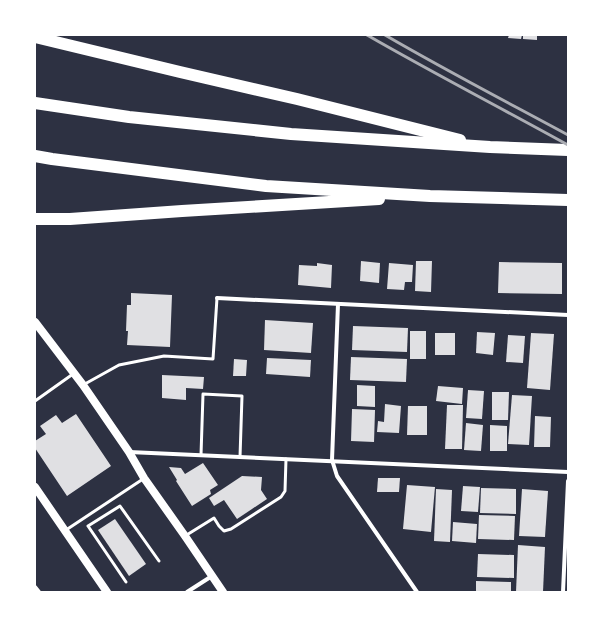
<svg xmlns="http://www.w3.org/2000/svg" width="603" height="627" font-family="Quicksand,sans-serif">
	<rect width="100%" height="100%" fill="#2d3142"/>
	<g fill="#e0e0e3">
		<path d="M509,35H522L521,39L508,38Z"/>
		<path d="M523,35H537V40L523,39Z"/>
		<path d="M361,261L380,263L379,283L360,281Z"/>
		<path d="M416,261H432L431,292L415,291Z"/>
		<path d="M499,262L562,263V294L498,293Z"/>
		<path d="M317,263L332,265L331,288L298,285L299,265L317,266Z"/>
		<path d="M389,263L413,265L412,282H405L404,290L387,289Z"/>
		<path d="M131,293L172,295L170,347L127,345L128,331H126L127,305H131Z"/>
		<path d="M265,320L313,323L311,353L264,350Z"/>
		<path d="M353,326L408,328L407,352L352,350Z"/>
		<rect x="410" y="331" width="16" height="28"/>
		<path d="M477,332L495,333L493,355L476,353Z"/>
		<rect x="435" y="333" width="20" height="22"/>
		<path d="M531,333L554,334L550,390L527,388Z"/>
		<path d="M508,335L525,336L523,363L506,362Z"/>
		<path d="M351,357L407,359L406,382L350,380Z"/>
		<path d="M267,358L311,360L310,377L266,374Z"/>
		<path d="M234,359L247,360L246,376H233Z"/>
		<path d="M162,375L204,377L203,389L186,388V400L162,398Z"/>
		<path d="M357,385L375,386V407L357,406Z"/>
		<path d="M438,386L463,388L462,404L436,401Z"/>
		<path d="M468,390L484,391L482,419L466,418Z"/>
		<path d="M492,392H509L508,420H492Z"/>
		<path d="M512,395L532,396L529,445L508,444Z"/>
		<path d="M385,404L401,406L399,433L377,432L378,421L384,422Z"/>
		<path d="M447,405H463L462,449H445Z"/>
		<path d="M408,406H427V435H407Z"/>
		<path d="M352,409L375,410L374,442L351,441Z"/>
		<path d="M76,414L111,466L67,496L35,448V441L46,434L40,426L56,415L62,423Z"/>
		<path d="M535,416L551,417L550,447H534Z"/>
		<path d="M466,423L483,425L481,451L464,450Z"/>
		<path d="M490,425L507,426V451H490Z"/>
		<path d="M203,463L218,485L210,490L211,494L192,506L176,481L177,480L169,467L181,468L185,474Z"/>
		<path d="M242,476L262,477L261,490L267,499L237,519L224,500L214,506L209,498Z"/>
		<path d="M378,478H400L399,492H377Z"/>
		<path d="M407,485L435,487L431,532L403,529Z"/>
		<path d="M463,486L480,487L478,512L461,511Z"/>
		<path d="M481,488L516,489V514L480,513Z"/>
		<path d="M436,489L452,490L450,542L434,541Z"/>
		<path d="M522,489L548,491L545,537L519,536Z"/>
		<path d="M479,515L515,516L514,540L478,539Z"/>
		<path d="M115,519L146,564L129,576L98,530Z"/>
		<path d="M453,522L477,524L476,543L452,541Z"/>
		<path d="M518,545L545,547L543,592H516Z"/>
		<path d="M478,554L514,555V578L477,577Z"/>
		<path d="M476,581L511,582V592H476Z"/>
	</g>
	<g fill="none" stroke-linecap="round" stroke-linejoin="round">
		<g stroke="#fff" stroke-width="3">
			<path d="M83,385L119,365L164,356L213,359L217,298"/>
			<path d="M35,401L73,374"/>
			<path d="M201,455L203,394L242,396L240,457"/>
			<path d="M66,530L143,479"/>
			<path d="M185,536L214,518L219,526L224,531L231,529L281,497L285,491L286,459"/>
			<path d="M126,582L88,526L120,506L159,561"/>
		</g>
		<g stroke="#fff" stroke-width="4">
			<path d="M217,298L568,315"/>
			<path d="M338,304L332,460L337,476L417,592"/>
			<path d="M129,452L568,472"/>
			<path d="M35,587L39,592"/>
			<path d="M187,592L212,576"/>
			<path d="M563,592L568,481"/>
		</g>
		<g stroke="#fff" stroke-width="8">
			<path d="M35,322L83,385L129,452L144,478L185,536L223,592"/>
			<path d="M35,487L107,592"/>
		</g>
		<g stroke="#fff" stroke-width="12">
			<path d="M35,37L180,72L297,99L460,140"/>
			<path d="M35,103L129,117L291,134L490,147L568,150"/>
			<path d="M35,156L52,159L266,186L430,196L568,200"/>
			<path d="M35,219H70L182,211L379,199"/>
		</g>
		<g stroke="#abadb3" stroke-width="3">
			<path d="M367,35C433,73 501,108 568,145"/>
			<path d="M385,35C445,70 507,102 568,135"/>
		</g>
	</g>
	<rect width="603" height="627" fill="none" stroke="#ffffff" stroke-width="72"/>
</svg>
